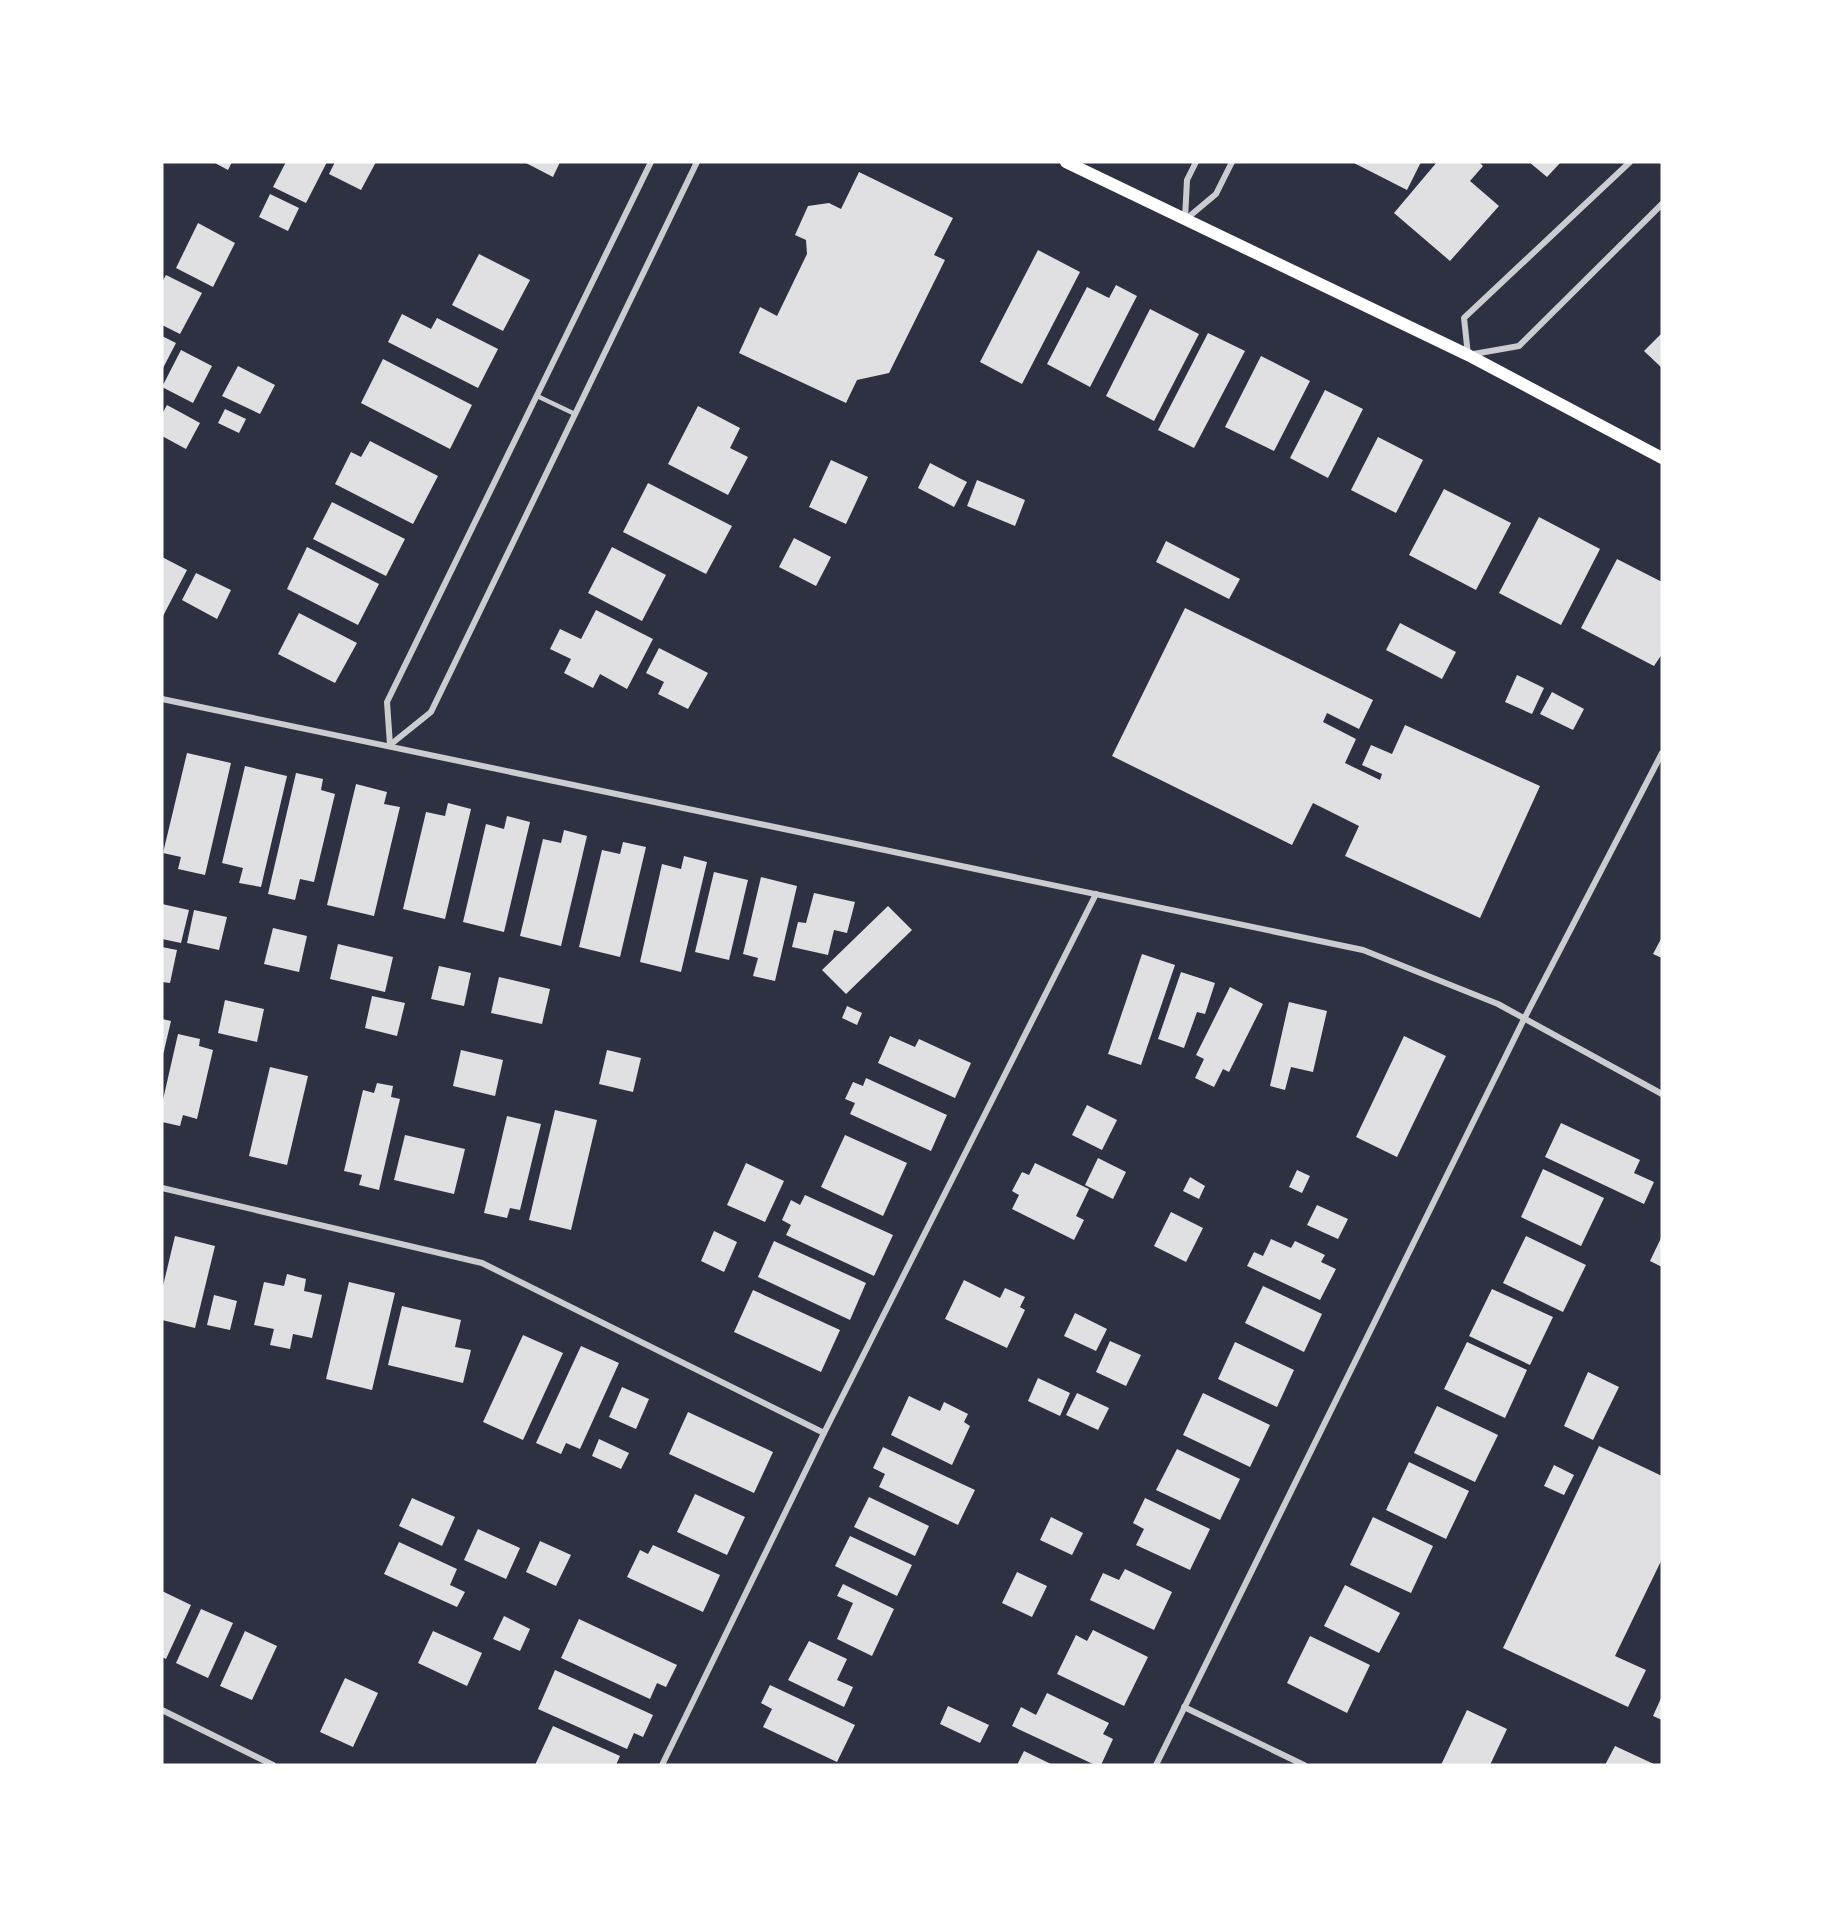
<svg xmlns="http://www.w3.org/2000/svg" width="1824" height="1927" font-family="Jost,sans-serif">
	<rect width="100%" height="100%" fill="#2d3142"/>
	<g fill="#e0e0e3">
		<path d="M213,162H232L228,170Z"/>
		<path d="M286,162H327L306,203L273,187Z"/>
		<path d="M335,162H376L361,190L329,174Z"/>
		<path d="M524,162H560L553,177Z"/>
		<path d="M1352,162H1421L1407,190Z"/>
		<path d="M1437,162H1479L1483,166L1470,181L1499,206L1450,261L1394,213Z"/>
		<path d="M1529,162H1561L1547,177Z"/>
		<path d="M859,172L953,218L934,255L945,260L889,373L857,380L846,403L739,353L760,307L777,316L807,254L806,240L795,235L808,206L829,203L841,209Z"/>
		<path d="M270,194L299,208L288,231L259,217Z"/>
		<path d="M198,223L235,243L213,287L176,268Z"/>
		<path d="M1038,250L1080,272L1022,384L980,362Z"/>
		<path d="M479,254L530,280L503,331L452,305Z"/>
		<path d="M166,275L202,293L180,334L162,325V282Z"/>
		<path d="M1116,285L1137,296L1090,387L1047,364L1087,287L1109,298Z"/>
		<path d="M1150,309L1199,334L1154,421L1106,396Z"/>
		<path d="M402,314L431,329L437,318L498,349L478,388L388,342Z"/>
		<path d="M1208,333L1245,351L1194,448L1158,430Z"/>
		<path d="M1662,333V368L1644,351Z"/>
		<path d="M162,336L176,343L162,370Z"/>
		<path d="M181,350L212,366L193,403L162,387Z"/>
		<path d="M1261,356L1310,381L1274,451L1225,427Z"/>
		<path d="M383,359L472,405L450,449L361,403Z"/>
		<path d="M238,366L275,385L260,414L222,396Z"/>
		<path d="M1325,390L1363,409L1328,478L1290,458Z"/>
		<path d="M167,405L200,423L186,449L162,436V414Z"/>
		<path d="M698,406L740,428L730,448L748,457L728,495L668,464Z"/>
		<path d="M225,409L246,419L239,433L218,423Z"/>
		<path d="M1378,437L1423,460L1396,513L1351,490Z"/>
		<path d="M370,441L438,476L413,524L335,484L351,452L361,457Z"/>
		<path d="M831,460L868,477L846,524L809,507Z"/>
		<path d="M930,463L967,482L954,507L918,488Z"/>
		<path d="M977,480L1025,500L1015,526L967,506Z"/>
		<path d="M648,483L732,526L706,574L623,532Z"/>
		<path d="M1444,489L1511,523L1476,590L1409,555Z"/>
		<path d="M332,502L405,539L386,576L313,539Z"/>
		<path d="M1539,517L1600,549L1561,625L1499,593Z"/>
		<path d="M794,538L831,557L816,586L779,567Z"/>
		<path d="M1166,541L1240,579L1229,599L1156,562Z"/>
		<path d="M307,547L379,584L358,625L287,589Z"/>
		<path d="M612,547L666,575L642,621L588,593Z"/>
		<path d="M162,557L187,570L162,618Z"/>
		<path d="M1617,559L1662,582V654L1654,666L1581,628Z"/>
		<path d="M196,573L231,590L217,619L182,600Z"/>
		<path d="M1185,608L1373,700L1359,729L1327,713L1323,722L1356,739L1345,763L1380,780L1382,774L1362,765L1371,745L1392,754L1405,725L1540,786L1480,918L1345,856L1359,826L1313,803L1292,845L1112,756Z"/>
		<path d="M596,610L653,639L627,689L600,674L593,688L564,673L571,659L550,649L560,629L581,639Z"/>
		<path d="M299,613L357,643L335,683L278,654Z"/>
		<path d="M1400,623L1456,652L1442,679L1386,650Z"/>
		<path d="M659,648L708,673L688,709L658,694L664,682L646,673Z"/>
		<path d="M1517,675L1544,688L1532,714L1505,702Z"/>
		<path d="M1552,692L1584,709L1573,730L1540,714Z"/>
		<path d="M187,753L231,763L205,875L178,869L181,857L163,853Z"/>
		<path d="M245,766L287,776L261,887L239,883L243,868L222,863Z"/>
		<path d="M296,773L323,779L321,790L335,794L314,882L300,879L295,900L268,894Z"/>
		<path d="M356,784L387,792L384,804L400,807L374,916L327,905Z"/>
		<path d="M448,803L471,809L445,919L403,909L426,812L445,816Z"/>
		<path d="M507,816L530,822L504,932L463,922L486,824L504,829Z"/>
		<path d="M564,830L587,836L561,946L520,936L543,839L561,843Z"/>
		<path d="M623,842L646,847L620,957L579,947L602,850L620,854Z"/>
		<path d="M684,856L707,862L681,972L640,962L662,864L681,869Z"/>
		<path d="M714,872L748,880L729,960L695,952Z"/>
		<path d="M761,877L797,886L775,981L753,976L758,958L743,954Z"/>
		<path d="M814,893L855,902L847,933L834,930L828,955L792,947L798,922L806,923Z"/>
		<path d="M162,904L189,910L181,943L162,939Z"/>
		<path d="M888,906L912,930L846,994L822,970Z"/>
		<path d="M194,910L227,917L219,950L187,943Z"/>
		<path d="M273,928L307,936L299,972L264,964Z"/>
		<path d="M1662,937V958L1653,954Z"/>
		<path d="M338,944L393,957L385,992L330,979Z"/>
		<path d="M162,947L177,950L170,983L162,982Z"/>
		<path d="M1142,954L1175,965L1141,1065L1108,1054Z"/>
		<path d="M439,966L471,973L464,1006L431,999Z"/>
		<path d="M1181,972L1215,983L1205,1014L1197,1012L1184,1048L1158,1039Z"/>
		<path d="M499,977L550,989L542,1024L491,1013Z"/>
		<path d="M1230,987L1263,1004L1229,1072L1223,1069L1214,1087L1195,1078L1204,1059L1196,1055Z"/>
		<path d="M372,996L405,1003L397,1036L365,1028Z"/>
		<path d="M225,1000L264,1009L257,1042L218,1033Z"/>
		<path d="M1289,1002L1327,1011L1313,1072L1291,1067L1285,1090L1270,1086Z"/>
		<path d="M847,1006L862,1013L857,1025L842,1018Z"/>
		<path d="M162,1019L171,1021L163,1055L162,1054Z"/>
		<path d="M178,1034L200,1039L199,1046L213,1050L197,1119L183,1115L180,1126L162,1122V1104Z"/>
		<path d="M890,1036L915,1047L919,1039L971,1063L955,1098L878,1063Z"/>
		<path d="M1404,1036L1446,1056L1397,1157L1356,1137Z"/>
		<path d="M461,1050L503,1060L495,1096L453,1086Z"/>
		<path d="M607,1050L641,1058L633,1092L599,1084Z"/>
		<path d="M270,1067L308,1076L287,1165L249,1156Z"/>
		<path d="M866,1078L947,1115L931,1151L850,1114L855,1103L845,1099L853,1082L863,1086Z"/>
		<path d="M377,1083L393,1086L391,1097L400,1099L379,1190L359,1185L362,1175L344,1171L363,1090L374,1093Z"/>
		<path d="M1087,1105L1117,1120L1102,1150L1072,1135Z"/>
		<path d="M555,1110L597,1120L571,1230L529,1220Z"/>
		<path d="M507,1116L541,1124L520,1210L510,1208L507,1218L484,1213Z"/>
		<path d="M1561,1123L1640,1160L1634,1173L1654,1182L1644,1204L1545,1157Z"/>
		<path d="M405,1135L465,1149L454,1194L394,1180Z"/>
		<path d="M845,1135L907,1163L883,1216L821,1187Z"/>
		<path d="M1098,1158L1126,1172L1113,1199L1085,1185Z"/>
		<path d="M746,1163L784,1181L765,1222L727,1205Z"/>
		<path d="M1035,1163L1089,1189L1076,1216L1084,1220L1074,1240L1012,1209L1019,1195L1012,1191L1022,1172L1029,1175Z"/>
		<path d="M1543,1169L1604,1198L1581,1246L1521,1217Z"/>
		<path d="M1297,1170L1310,1176L1302,1193L1289,1187Z"/>
		<path d="M1190,1177L1205,1186L1199,1199L1183,1191Z"/>
		<path d="M805,1195L893,1235L874,1276L786,1235L791,1225L782,1220L791,1200L800,1205Z"/>
		<path d="M1317,1205L1348,1219L1338,1239L1307,1225Z"/>
		<path d="M1171,1212L1203,1228L1186,1262L1154,1246Z"/>
		<path d="M714,1231L737,1242L724,1272L701,1261Z"/>
		<path d="M175,1236L215,1246L195,1328L162,1320V1290Z"/>
		<path d="M1526,1236L1586,1265L1563,1312L1503,1283Z"/>
		<path d="M1662,1236V1267L1650,1261Z"/>
		<path d="M1271,1239L1291,1248L1295,1241L1325,1255L1321,1262L1336,1269L1320,1300L1247,1266L1254,1252L1263,1256Z"/>
		<path d="M774,1241L866,1283L850,1320L758,1277Z"/>
		<path d="M287,1274L306,1279L304,1291L322,1295L312,1338L293,1334L290,1349L270,1345L274,1329L254,1325L264,1282L284,1286Z"/>
		<path d="M964,1280L1000,1298L1005,1288L1025,1297L1020,1307L1025,1310L1007,1348L945,1319Z"/>
		<path d="M349,1282L395,1293L372,1390L326,1379Z"/>
		<path d="M1263,1286L1322,1314L1304,1352L1245,1323Z"/>
		<path d="M1492,1289L1553,1317L1530,1365L1469,1336Z"/>
		<path d="M753,1290L840,1330L821,1372L734,1332Z"/>
		<path d="M214,1295L237,1301L230,1330L207,1325Z"/>
		<path d="M402,1306L461,1320L455,1347L471,1350L463,1383L388,1365Z"/>
		<path d="M1075,1313L1107,1329L1096,1351L1064,1336Z"/>
		<path d="M523,1335L563,1353L523,1440L483,1422Z"/>
		<path d="M1110,1341L1141,1355L1126,1386L1096,1372Z"/>
		<path d="M1235,1342L1294,1370L1277,1407L1218,1379Z"/>
		<path d="M1467,1342L1527,1370L1505,1418L1444,1389Z"/>
		<path d="M581,1346L619,1363L580,1449L566,1443L561,1454L536,1443Z"/>
		<path d="M1588,1372L1619,1387L1593,1440L1564,1426Z"/>
		<path d="M1038,1378L1070,1393L1060,1416L1028,1401Z"/>
		<path d="M622,1387L649,1399L636,1429L609,1417Z"/>
		<path d="M1077,1393L1109,1408L1098,1430L1066,1415Z"/>
		<path d="M1203,1393L1270,1425L1250,1467L1183,1435Z"/>
		<path d="M909,1396L940,1411L944,1402L968,1414L964,1422L970,1426L952,1465L891,1435Z"/>
		<path d="M1437,1406L1498,1435L1475,1482L1414,1453Z"/>
		<path d="M688,1412L773,1452L754,1493L669,1454Z"/>
		<path d="M599,1439L629,1453L621,1469L592,1456Z"/>
		<path d="M1599,1446L1662,1476V1559L1615,1656L1646,1670L1628,1707L1503,1648Z"/>
		<path d="M883,1447L975,1490L958,1525L879,1487L885,1474L873,1468Z"/>
		<path d="M1177,1449L1240,1479L1220,1520L1156,1490Z"/>
		<path d="M1409,1462L1469,1491L1446,1539L1386,1510Z"/>
		<path d="M1554,1465L1574,1475L1564,1495L1544,1486Z"/>
		<path d="M695,1494L745,1517L727,1555L677,1532Z"/>
		<path d="M869,1497L929,1526L915,1556L854,1527Z"/>
		<path d="M412,1498L455,1517L442,1546L399,1526Z"/>
		<path d="M1145,1498L1210,1529L1190,1570L1136,1545L1144,1529L1133,1523Z"/>
		<path d="M1051,1517L1083,1533L1072,1555L1040,1540Z"/>
		<path d="M1373,1517L1433,1546L1411,1593L1350,1565Z"/>
		<path d="M478,1529L520,1548L506,1579L464,1560Z"/>
		<path d="M850,1536L912,1565L897,1596L835,1566Z"/>
		<path d="M540,1541L571,1555L556,1586L526,1572Z"/>
		<path d="M399,1542L457,1569L450,1585L465,1592L457,1607L384,1574Z"/>
		<path d="M653,1545L720,1575L703,1612L627,1577L640,1550L648,1554Z"/>
		<path d="M1125,1569L1172,1592L1154,1630L1090,1600L1103,1573L1119,1580Z"/>
		<path d="M1017,1572L1047,1586L1032,1617L1002,1603Z"/>
		<path d="M843,1584L894,1609L872,1656L837,1639L853,1603L837,1596Z"/>
		<path d="M1345,1585L1400,1613L1379,1653L1324,1626Z"/>
		<path d="M162,1591L191,1605L166,1659L162,1657Z"/>
		<path d="M201,1609L233,1623L208,1678L176,1663Z"/>
		<path d="M504,1616L530,1629L520,1651L493,1639Z"/>
		<path d="M579,1619L677,1665L666,1687L657,1683L650,1699L561,1658Z"/>
		<path d="M1093,1630L1148,1657L1124,1706L1057,1674L1076,1635L1087,1641Z"/>
		<path d="M245,1631L277,1646L252,1700L220,1686Z"/>
		<path d="M433,1631L482,1653L467,1686L418,1663Z"/>
		<path d="M1310,1636L1370,1665L1347,1713L1287,1683Z"/>
		<path d="M809,1641L847,1659L837,1680L853,1687L844,1707L788,1680Z"/>
		<path d="M555,1670L653,1715L643,1737L634,1733L627,1749L538,1709Z"/>
		<path d="M345,1678L378,1693L353,1747L320,1732Z"/>
		<path d="M770,1685L855,1725L837,1762L763,1727L772,1709L761,1703Z"/>
		<path d="M1047,1693L1109,1723L1103,1734L1113,1739L1101,1765H1095L1012,1726L1021,1707L1036,1715Z"/>
		<path d="M1662,1696V1720L1653,1716Z"/>
		<path d="M948,1706L989,1725L980,1743L940,1724Z"/>
		<path d="M1467,1710L1507,1729L1490,1765H1441Z"/>
		<path d="M553,1726L620,1756L616,1765H535Z"/>
		<path d="M1615,1746L1656,1765H1605Z"/>
		<path d="M1024,1751L1053,1765H1017Z"/>
	</g>
	<g fill="none" stroke-linecap="round" stroke-linejoin="round">
		<path stroke="#caccd0" stroke-width="4.5" d="M537,396L575,414"/>
		<g stroke="#caccd0" stroke-width="6">
			<path d="M1630,162L1464,318L1468,355L1519,346L1662,204"/>
			<path d="M1185,219L1187,180L1196,162"/>
			<path d="M1185,220L1216,194L1232,162"/>
			<path d="M162,699L1363,950L1498,1004L1662,1094"/>
			<path d="M390,745L431,712L697,162"/>
			<path d="M390,745L387,702L651,162"/>
			<path d="M162,1188L482,1263L824,1433"/>
			<path d="M1184,1707L1304,1765"/>
			<path d="M162,1710L273,1765"/>
			<path d="M662,1765L824,1433L1096,894"/>
			<path d="M1156,1765L1524,1019L1662,753"/>
		</g>
		<path stroke="#fff" stroke-width="12" d="M1066,162L1468,355L1662,458"/>
	</g>
	<rect width="1824" height="1927" fill="none" stroke="#ffffff" stroke-width="327"/>
</svg>
